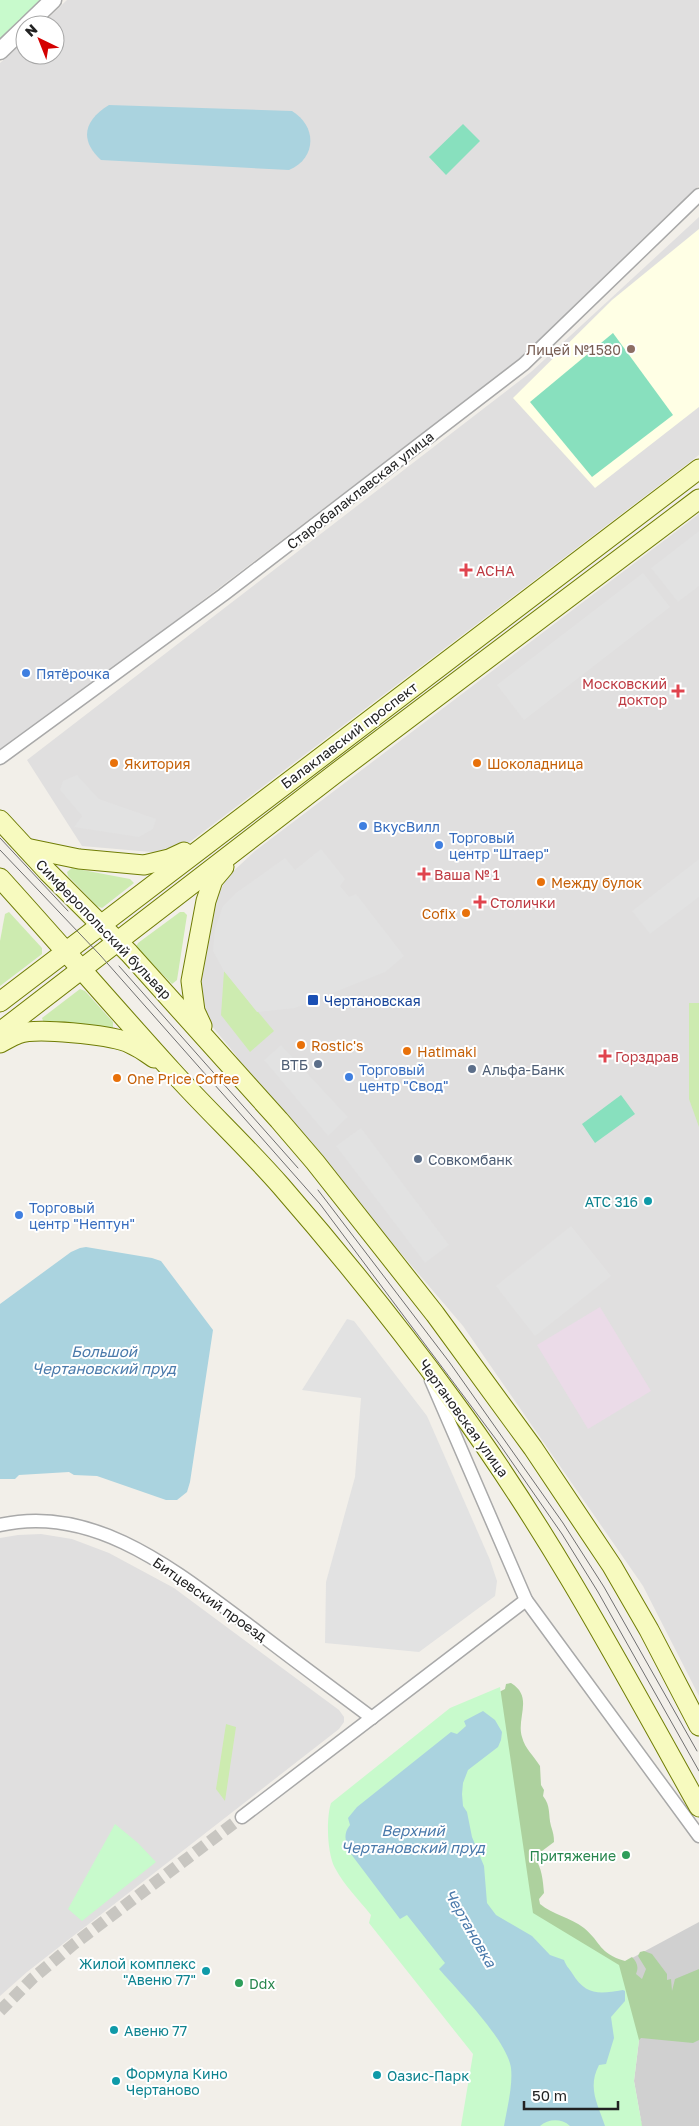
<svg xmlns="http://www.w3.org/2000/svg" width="699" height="2126" font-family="'Golos Text',sans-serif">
	<rect width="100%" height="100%" fill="#f2efe9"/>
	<g fill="#e0dfdf">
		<path d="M67,0H699V186L523,357L0,754V63L25,40V55H55V25H41Z"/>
		<path d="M699,217V455L174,854L82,846L27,760L531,372Z"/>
		<path d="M699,514V1696L643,1586L463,1326L248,1074L235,1054L201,1013L198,994L214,904L227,877L255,851Z"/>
		<path d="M41,1534L72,1539L109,1553L174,1588L339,1710L344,1717V1722L339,1729L27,1972L0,1996V1538L18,1535Z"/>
	</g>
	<path fill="#ebdbe8" d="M600,1307L651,1391L588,1429L537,1345Z"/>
	<path fill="#ffffe5" d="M699,229V407L595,488L513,398L612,300Z"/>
	<path fill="#d0d0d0" d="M699,1922V2126H642L634,2081L639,2040L619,1965Z"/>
	<g fill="#cdebb0">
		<path d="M72,868L130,879L134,883L102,908L97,906L68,876L67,872Z"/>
		<path d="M9,912L42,948V954L0,986V941L5,914Z"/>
		<path d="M180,912H184L187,915L177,980L172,984L136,947L138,943Z"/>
		<path d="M224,971L274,1031L250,1052L221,1015Z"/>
		<path d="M80,989L85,991L113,1022V1028L110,1030L44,1023L42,1018Z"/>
		<path d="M689,1003H699V1127L689,1099Z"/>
		<path d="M226,1724L236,1727L225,1801L216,1789Z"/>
	</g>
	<path fill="#add19e" d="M511,1683C534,1697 516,1718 522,1737C525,1749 534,1756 540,1766L541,1785L544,1790L543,1796C551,1806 548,1814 551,1826C553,1832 554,1836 554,1842L534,1857C542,1867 543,1881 544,1893L539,1899L540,1904C553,1915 570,1917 584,1928C602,1943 598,1953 625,1961L632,1957C637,1962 639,1967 636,1974L642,1979L646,1969L638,1956L640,1952L644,1951L652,1954L667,1974V1980L671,1979L672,1991L675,1979L699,1969V2040L693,2043L641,2038C621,2058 637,2101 642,2126H605L552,1954L462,1789L499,1692L505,1689L506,1684Z"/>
	<g fill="#c8facc">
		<path d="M0,0H46L0,43Z"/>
		<path d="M500,1687L533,1913L619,1965L639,2040L634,2081L642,2126H461L473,2054L369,1923L371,1915C359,1900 344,1885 335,1868C327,1853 326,1819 331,1803L450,1708Z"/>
		<path d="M115,1824L138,1843L156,1862L82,1921L68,1909Z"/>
	</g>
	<g fill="#88e0be">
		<path d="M463,124L480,141L446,175L429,157Z"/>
		<path d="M613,333L673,415L592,477L530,402Z"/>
		<path d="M621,1095L635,1114L595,1143L582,1124Z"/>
	</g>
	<g fill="#e2e2e2">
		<path d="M699,531V586L678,602L651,568Z"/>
		<path d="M643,573L670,607L524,720L497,685Z"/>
		<path d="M77,775L99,799L156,819L153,829L139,837L74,827L82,816L60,790L63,781Z"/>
		<path d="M321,849L345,879L340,886L349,897L356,894L404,956L385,972L295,1008L257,1012L224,971L213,951L215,929L223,906L236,893L285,858L295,870Z"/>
		<path d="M699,859V897L650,934L632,911Z"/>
		<path d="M281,1045L348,1117L328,1136L264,1060Z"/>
		<path d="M361,1128L449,1245L425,1263L336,1146Z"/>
		<path d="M571,1226L611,1276L535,1336L496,1286Z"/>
		<path d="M347,1319L354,1321L427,1416L490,1560L497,1581L495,1596L419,1652L325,1643L326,1582L355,1477L361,1398L302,1390Z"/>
	</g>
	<g fill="#aad3df">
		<path d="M109,105L292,111C317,126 317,158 289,170L101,160C79,140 84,120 109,105Z"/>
		<path d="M86,1247L152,1258L161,1261L213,1330L190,1482L187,1492L177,1500H166L97,1476L74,1475L69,1472L19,1475L15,1479H0V1304L71,1252L80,1248Z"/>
		<path d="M483,1711L495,1720L502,1732L501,1740L498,1747L468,1770L463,1783L462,1794L463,1806L467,1812L472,1837L484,1866L487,1903L496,1915L532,1936L550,1955L564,1960C566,1966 569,1968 572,1973C586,1996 599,1994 623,1990L625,1991V2001L611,2017L614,2038L606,2064L599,2065C587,2088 598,2104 605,2126H570C561,2118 548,2119 540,2126H504C507,2108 513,2086 511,2068C507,2040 458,1991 439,1969L445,1963L407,1915L400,1919L351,1854C346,1844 342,1835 350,1825L348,1818L357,1807L451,1732L457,1734L466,1726L464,1721Z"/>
	</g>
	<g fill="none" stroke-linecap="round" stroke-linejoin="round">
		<path stroke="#c8c6c1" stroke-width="12" stroke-dasharray="12 6" stroke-linecap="butt" d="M0,2011L33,1978L74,1944L242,1817"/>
		<defs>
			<g id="minor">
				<path d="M0,758L223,595L524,364L699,195"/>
				<path d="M431,1380L526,1600L699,1836"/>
				<path d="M0,1525C96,1503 179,1574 251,1627C291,1658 332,1688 372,1718"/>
				<path d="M242,1817L526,1600"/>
			</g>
			<g id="tertiary">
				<path d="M27,25L53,0"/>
				<path d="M0,51L25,27"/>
			</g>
			<g id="secondary">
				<path d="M0,820L48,872L129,953L279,1120L315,1162L435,1314L533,1448L612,1566L649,1630L699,1726"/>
				<path d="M26,848L79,859L144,865L169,859L184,852"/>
				<path d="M0,878C58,942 114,1007 172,1071C207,1110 246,1146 281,1186C341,1255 399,1327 453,1401C548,1530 621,1667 699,1807"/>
				<path d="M0,1002L699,469"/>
				<path d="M202,1026L195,1011L191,981L206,901L213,880L224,867"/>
				<path d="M0,1032L336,773L699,499"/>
				<path d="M0,1043C6,1040 12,1036 18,1034C36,1027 108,1035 127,1042C136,1046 146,1052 154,1058"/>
			</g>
		</defs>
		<use href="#minor" stroke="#a9a9a9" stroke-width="15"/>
		<use href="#tertiary" stroke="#a9a9a9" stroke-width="19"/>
		<use href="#secondary" stroke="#707d05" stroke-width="21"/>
		<use href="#minor" stroke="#fff" stroke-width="12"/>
		<use href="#tertiary" stroke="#fff" stroke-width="16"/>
		<use href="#secondary" stroke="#f7fabf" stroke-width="19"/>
		<g stroke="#707070" stroke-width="1">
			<path d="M0,838L68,911"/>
			<path d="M0,850L100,955L320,1204L498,1442L562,1534L598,1592L699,1771"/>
			<path d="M119,966L298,1168"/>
			<path d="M318,1190L450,1363L563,1523L604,1587L697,1751"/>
		</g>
	</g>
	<circle fill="#8d6e63" stroke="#fff" stroke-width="2" cx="631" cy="349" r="5"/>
	<g fill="#e0444e" stroke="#fff" stroke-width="2">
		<path d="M463.5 562.5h5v5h5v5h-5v5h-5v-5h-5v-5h5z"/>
		<path d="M675.5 683.5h5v5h5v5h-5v5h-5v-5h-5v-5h5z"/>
		<path d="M421.5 866.5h5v5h5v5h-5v5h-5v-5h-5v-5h5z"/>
		<path d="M477.5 894.5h5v5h5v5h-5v5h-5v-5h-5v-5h5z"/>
		<path d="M602.5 1048.5h5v5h5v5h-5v5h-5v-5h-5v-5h5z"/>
	</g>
	<g fill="#3f7fe0" stroke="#fff" stroke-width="2">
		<circle cx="26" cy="673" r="5"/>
		<circle cx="363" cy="826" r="5"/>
		<circle cx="439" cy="845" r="5"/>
		<circle cx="349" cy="1077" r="5"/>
		<circle cx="19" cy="1215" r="5"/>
	</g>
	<g fill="#e8710a" stroke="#fff" stroke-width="2">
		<circle cx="114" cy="763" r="5"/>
		<circle cx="477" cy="763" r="5"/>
		<circle cx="541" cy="882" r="5"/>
		<circle cx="466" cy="913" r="5"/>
		<circle cx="301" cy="1045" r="5"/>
		<circle cx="407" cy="1051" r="5"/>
		<circle cx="117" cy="1078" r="5"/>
	</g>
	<rect fill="#1a4fb4" stroke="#fff" stroke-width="2" x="307" y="994" width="12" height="12" rx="2.5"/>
	<g fill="#5c6f8a" stroke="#fff" stroke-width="2">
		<circle cx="318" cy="1064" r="5"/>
		<circle cx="472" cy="1069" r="5"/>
		<circle cx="418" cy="1159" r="5"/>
	</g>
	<g fill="#0f9aa8" stroke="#fff" stroke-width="2">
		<circle cx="648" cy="1201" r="5"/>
		<circle cx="206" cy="1971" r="5"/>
		<circle cx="114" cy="2030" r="5"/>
		<circle cx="377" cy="2075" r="5"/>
		<circle cx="116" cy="2081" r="5"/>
	</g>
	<g fill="#2e9e5b" stroke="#fff" stroke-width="2">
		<circle cx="626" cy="1855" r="5"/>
		<circle cx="239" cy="1983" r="5"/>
	</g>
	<g text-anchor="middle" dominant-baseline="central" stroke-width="4" stroke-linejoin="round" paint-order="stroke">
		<g font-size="14" fill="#785e54" stroke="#fff" text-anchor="end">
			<text x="621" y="349">Лицей №1580</text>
		</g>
		<g font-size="14" fill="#222" stroke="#fff">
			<text transform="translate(360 490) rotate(-38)">Старобалаклавская улица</text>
			<text transform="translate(349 735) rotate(-37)">Балаклавский проспект</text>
			<text transform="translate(104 929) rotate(46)">Симферопольский бульвар</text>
			<text transform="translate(464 1418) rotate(54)">Чертановская улица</text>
			<text transform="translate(210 1599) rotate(35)">Битцевский проезд</text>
		</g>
		<g font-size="14" fill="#be3a42" stroke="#fff" text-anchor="start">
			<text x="476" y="570">АСНА</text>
			<text x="667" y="683" text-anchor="end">Московский<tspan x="667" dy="16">доктор</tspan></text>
			<text x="434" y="874">Ваша № 1</text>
			<text x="490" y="902">Столички</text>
			<text x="615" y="1056">Горздрав</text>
		</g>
		<g font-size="14" fill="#366cbe" stroke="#fff" text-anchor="start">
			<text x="36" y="673">Пятёрочка</text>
			<text x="373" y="826">ВкусВилл</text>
			<text x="449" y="837">Торговый<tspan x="449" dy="16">центр "Штаер"</tspan></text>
			<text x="359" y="1069">Торговый<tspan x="359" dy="16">центр "Свод"</tspan></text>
			<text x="29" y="1207">Торговый<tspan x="29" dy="16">центр "Нептун"</tspan></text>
		</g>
		<g font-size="14" fill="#c56008" stroke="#fff" text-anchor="start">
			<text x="124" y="763">Якитория</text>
			<text x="487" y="763">Шоколадница</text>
			<text x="551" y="882">Между булок</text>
			<text x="456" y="913" text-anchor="end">Cofix</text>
			<text x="311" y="1045">Rostic's</text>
			<text x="417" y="1051">Hatimaki</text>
			<text x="127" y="1078">One Price Coffee</text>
		</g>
		<g font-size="14" fill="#164399" stroke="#fff" text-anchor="start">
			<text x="324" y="1000">Чертановская</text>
		</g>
		<g font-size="14" fill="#4e5e75" stroke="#fff" text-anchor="start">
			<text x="308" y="1064" text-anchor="end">ВТБ</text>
			<text x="482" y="1069">Альфа-Банк</text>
			<text x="428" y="1159">Совкомбанк</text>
		</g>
		<g font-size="14" fill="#0d838f" stroke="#fff" text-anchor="start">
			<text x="638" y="1201" text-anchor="end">АТС 316</text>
			<text x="196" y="1963" text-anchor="end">Жилой комплекс<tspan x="196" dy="16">"Авеню 77"</tspan></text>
			<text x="124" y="2030">Авеню 77</text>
			<text x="126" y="2073">Формула Кино<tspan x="126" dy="16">Чертаново</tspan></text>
			<text x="387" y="2075">Оазис-Парк</text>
		</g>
		<g font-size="14" fill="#27864d" stroke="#fff" text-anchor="end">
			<text x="616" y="1855">Притяжение</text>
			<text x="249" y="1983" text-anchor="start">Ddx</text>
		</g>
		<g font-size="15" font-style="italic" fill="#4a7aab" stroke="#fff">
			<text x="104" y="1351">Большой<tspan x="104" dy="17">Чертановский пруд</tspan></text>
			<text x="413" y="1830">Верхний<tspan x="413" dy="17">Чертановский пруд</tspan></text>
			<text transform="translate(471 1928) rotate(60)">Чертановка</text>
		</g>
	</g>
	<g transform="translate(40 40) rotate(317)"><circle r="24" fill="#ffffff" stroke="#a7a7a7"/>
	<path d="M0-4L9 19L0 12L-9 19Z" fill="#d40000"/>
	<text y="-8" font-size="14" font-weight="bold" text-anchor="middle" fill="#222222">N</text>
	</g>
	<path d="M524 2101v8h94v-8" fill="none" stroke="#222222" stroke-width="2.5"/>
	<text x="532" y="2101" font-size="15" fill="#222222" stroke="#ffffff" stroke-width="4" paint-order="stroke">50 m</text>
</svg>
